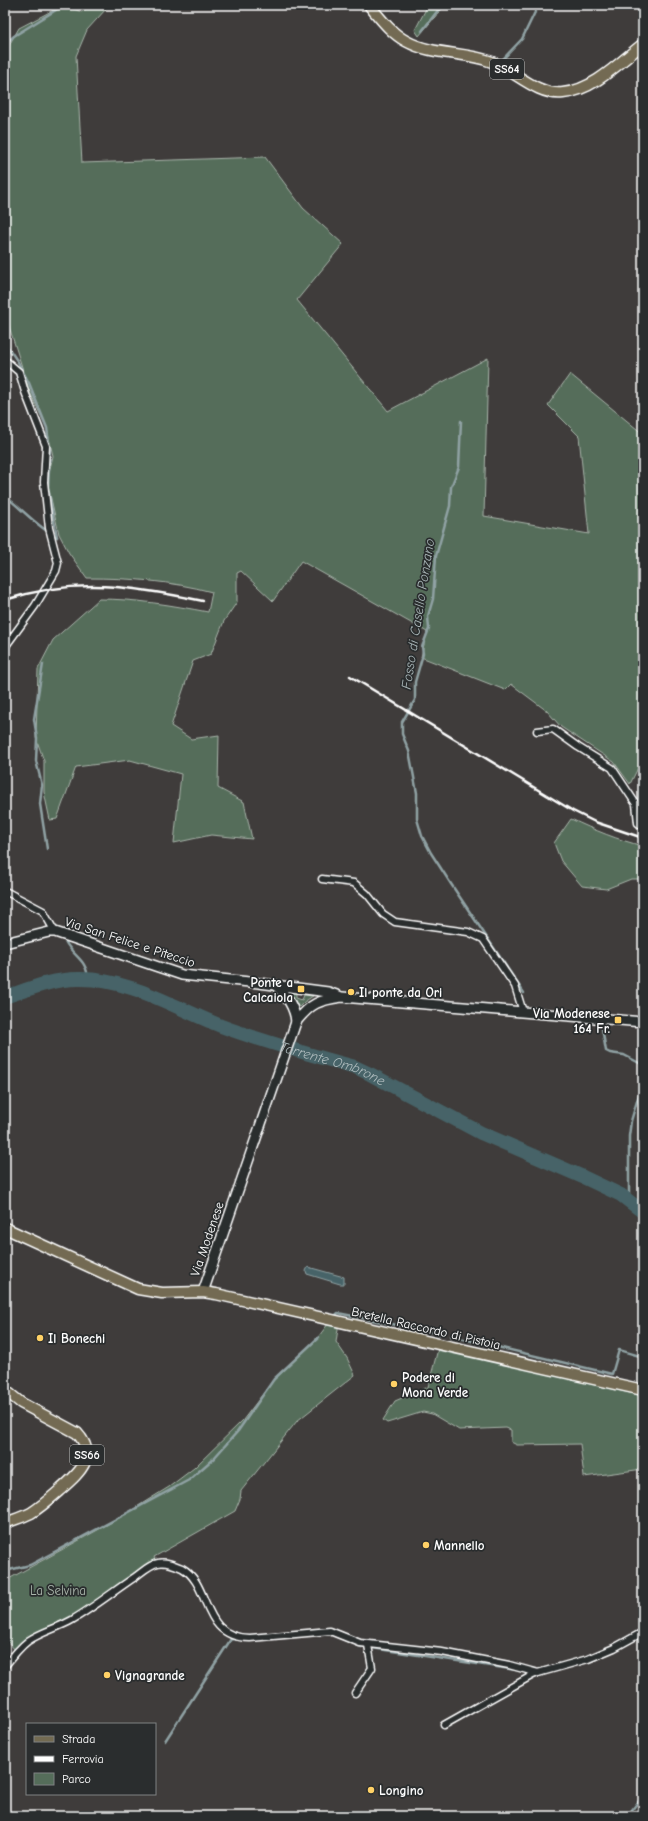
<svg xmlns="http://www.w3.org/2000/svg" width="648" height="1821" font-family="'Comic Neue',sans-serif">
	<rect width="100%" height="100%" fill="#3f3c3b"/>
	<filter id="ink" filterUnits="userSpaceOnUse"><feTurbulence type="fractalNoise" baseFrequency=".025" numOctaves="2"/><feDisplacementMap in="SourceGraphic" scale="8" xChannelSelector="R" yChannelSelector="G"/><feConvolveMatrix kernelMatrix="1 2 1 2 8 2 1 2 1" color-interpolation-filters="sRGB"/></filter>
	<g filter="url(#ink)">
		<g fill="#556d5a" stroke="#aab6ac">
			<path d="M63,5L82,12L90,5H102L106,9L87,30L76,56L82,163L265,157L303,208L343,244L297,300L388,411L488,358L484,516L589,534L579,436L548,405L570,374L643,434V758L630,784L614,762L561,727L547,711L511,684L505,690L421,657L427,632L301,561L273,601L241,571L237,573V602L224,621L211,654L193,661L171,726L191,739L219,735L218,788L244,802L252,839L211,835L174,843L181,774L130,760L76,767L57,819L50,820L44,792V761L36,738L38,669L53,640L99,599C136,599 171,605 208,612L212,592C171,581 129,578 87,578L69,553L59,534L47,481L53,456L47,429L30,392L5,314V52L19,28Z"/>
			<path d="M428,5H446L439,12L419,36L415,30Z"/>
			<path d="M571,819C594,830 618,840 643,846V879H631L606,889L582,886L561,861L554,843Z"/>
			<path d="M291,992L296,993V998L302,1000L304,995L313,996L304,1002L297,1009L290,993Z"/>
			<path d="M331,1320L339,1322L336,1342L347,1358L355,1375L297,1421L241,1491L240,1499L235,1511L154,1557L157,1563L73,1619L36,1637L16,1651L7,1641L5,1642V1581L114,1521L169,1487L194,1468L243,1420L272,1382L316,1340Z"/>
			<path d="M438,1349L643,1396V1469L584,1477L580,1444L517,1445L511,1442V1430L506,1428L459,1430L432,1414L423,1412L387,1423L383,1420L395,1401L428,1387Z"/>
		</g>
		<path fill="#466468" stroke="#90a2a4" d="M308,1267L344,1277V1284H340L307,1274L306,1271Z"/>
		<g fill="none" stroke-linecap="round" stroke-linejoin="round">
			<g stroke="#90a2a4" stroke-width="2.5">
				<path d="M422,31L442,5"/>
				<path d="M5,44L14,36L64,5"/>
				<path d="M503,59L522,39L537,8L540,5"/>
				<path d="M5,343L18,362L29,383L47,428L50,452L48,488L57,537"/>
				<path d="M461,421L459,467L451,487L450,506L436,556L433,599L428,616L429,629L422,647L423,654L415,682V700L402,722V734L409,751L417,793V819L422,836L431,853L451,884L524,993"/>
				<path d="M5,496C20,507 42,531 57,537"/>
				<path d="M43,664L34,719L37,738L36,761L42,785L40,804L47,849"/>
				<path d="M65,941C74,958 87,959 88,979"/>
				<path d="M601,1022L606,1051L610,1053L624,1055L643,1065"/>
				<path d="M629,1202V1136L631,1121L643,1081"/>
				<path d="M335,1316L338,1313L441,1334"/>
				<path d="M451,1336L612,1374L619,1350L643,1357"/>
				<path d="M5,1571L30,1565L189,1480L214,1458L238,1431L274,1379L319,1337"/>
				<path d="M345,1640L362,1647"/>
				<path d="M372,1648L516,1670"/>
				<path d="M165,1741L231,1639L248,1640"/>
				<path d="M627,1816L643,1796"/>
				<path d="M634,1816L643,1805"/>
			</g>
			<path stroke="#466468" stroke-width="14" id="s1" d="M5,997C29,989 53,979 78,979C129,978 175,1008 221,1026C264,1042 311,1055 355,1067L370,1074L481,1133L583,1177L621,1195L643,1212"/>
			<defs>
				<g id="street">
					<path d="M5,360L19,372L25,392L46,446L44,482L49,528L58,563L56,571L35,606L5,647"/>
					<path d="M537,731L553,729L578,747L612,768L636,804L638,823L643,827"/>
					<path d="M322,879L354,883L367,894L383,914L395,922L468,932L483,939L515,986L523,1012"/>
					<path d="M5,891L43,911L55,932"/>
					<path d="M5,1666C12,1657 19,1648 28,1641C41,1632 58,1628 72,1620C94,1607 114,1591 135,1577C142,1572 150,1564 158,1563C166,1561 175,1565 182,1568C212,1585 200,1638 250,1638L330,1631L360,1643L442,1652L509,1665L538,1673L588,1659L614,1648L643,1632"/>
					<path d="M355,1693L372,1668L368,1645"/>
					<path d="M444,1725L533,1675L538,1673"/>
				</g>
				<g id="secondary">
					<path d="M5,943L49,932H55L182,975L259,983L328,992L339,996"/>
					<path d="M275,985C286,995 295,1007 296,1022"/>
					<path d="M203,1292L296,1022C311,1003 319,1000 342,997L643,1022"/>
				</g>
				<g id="primary">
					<path d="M369,5C380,18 391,33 406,41C433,56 464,51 492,62C514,70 537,96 563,93C594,90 620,62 643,44"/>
					<path d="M5,1228L138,1289L162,1293L203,1292L216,1294L643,1390"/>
					<path d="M5,1390L21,1403L77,1433C99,1457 79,1473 60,1490C51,1498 41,1507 31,1513C23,1517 13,1520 5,1523"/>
				</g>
			</defs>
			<use href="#street" stroke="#fff" stroke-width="9"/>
			<use href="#secondary" stroke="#fff" stroke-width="12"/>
			<use href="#primary" stroke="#fff" stroke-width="13"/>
			<use href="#street" stroke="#2a2d2e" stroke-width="6"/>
			<use href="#secondary" stroke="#2a2d2e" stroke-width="9"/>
			<use href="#primary" stroke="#736b52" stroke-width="10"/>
			<g stroke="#fff" stroke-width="2.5">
				<path d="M5,600C76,577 132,586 203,601"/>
				<path d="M350,676L573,811L595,822L643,838"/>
			</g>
		</g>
	</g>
	<g fill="#ffd166" stroke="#2a2d2e" stroke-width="1.5">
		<rect x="297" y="985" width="8" height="8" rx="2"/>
		<circle cx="351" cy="992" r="4"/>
		<rect x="614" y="1016" width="8" height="8" rx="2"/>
		<circle cx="40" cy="1338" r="4"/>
		<circle cx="394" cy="1384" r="4"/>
		<circle cx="426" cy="1545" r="4"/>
		<circle cx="107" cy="1675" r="4"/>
		<circle cx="371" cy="1790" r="4"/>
	</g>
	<g text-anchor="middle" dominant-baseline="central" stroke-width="3.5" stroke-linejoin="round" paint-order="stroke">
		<g fill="#2a2d2e" stroke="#bfc0c0" stroke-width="1">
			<rect x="490" y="59" width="34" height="20" rx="3"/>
			<rect x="70" y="1445" width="34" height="20" rx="3"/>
		</g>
		<g font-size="12" font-weight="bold" fill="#fff">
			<text x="507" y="69">SS64</text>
			<text x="87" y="1455">SS66</text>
		</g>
		<g font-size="13" fill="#fff" stroke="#2a2d2e">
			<text transform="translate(130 942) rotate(18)">Via San Felice e Piteccio</text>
			<text transform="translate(207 1239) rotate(-71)">Via Modenese</text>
			<text transform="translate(426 1328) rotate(13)">Bretella Raccordo di Pistoia</text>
		</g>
		<g font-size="13" font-weight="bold" fill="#fff" stroke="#2a2d2e" text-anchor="start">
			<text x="293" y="982" text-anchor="end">Ponte a<tspan x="293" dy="15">Calcaiola</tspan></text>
			<text x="359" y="992">Il ponte da Ori</text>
			<text x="610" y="1013" text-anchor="end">Via Modenese<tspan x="610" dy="15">164 Fr.</tspan></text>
			<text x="48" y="1338">Il Bonechi</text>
			<text x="402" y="1377">Podere di<tspan x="402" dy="15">Mona Verde</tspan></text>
			<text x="434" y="1545">Mannello</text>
			<text x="115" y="1675">Vignagrande</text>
			<text x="379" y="1790">Longino</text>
		</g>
		<g font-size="13" fill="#aab6ac" stroke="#2a2d2e">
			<text x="58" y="1590">La Selvina</text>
		</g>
		<g font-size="14" font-style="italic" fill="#acb9bb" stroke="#2a2d2e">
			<text transform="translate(418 614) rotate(-81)">Fosso di Casello Ponzano</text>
			<text stroke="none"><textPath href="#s1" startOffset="345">Torrente Ombrone</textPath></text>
		</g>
	</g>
	<rect width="648" height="1821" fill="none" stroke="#2a2d2e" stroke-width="20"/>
	<rect x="10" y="10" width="628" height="1801" fill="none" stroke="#fff" stroke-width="1.5" filter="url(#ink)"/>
	<rect x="26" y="1723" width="130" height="72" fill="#2a2d2e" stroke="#7f8182"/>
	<rect x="34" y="1736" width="20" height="6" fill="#736b52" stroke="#7f8182"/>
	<text x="62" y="1743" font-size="12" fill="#ffffff">Strada</text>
	<rect x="34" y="1756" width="20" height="6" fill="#ffffff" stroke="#7f8182"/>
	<text x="62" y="1763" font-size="12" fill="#ffffff">Ferrovia</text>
	<rect x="34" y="1773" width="20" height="12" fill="#556d5a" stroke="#7f8182"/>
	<text x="62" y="1783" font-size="12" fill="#ffffff">Parco</text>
</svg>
